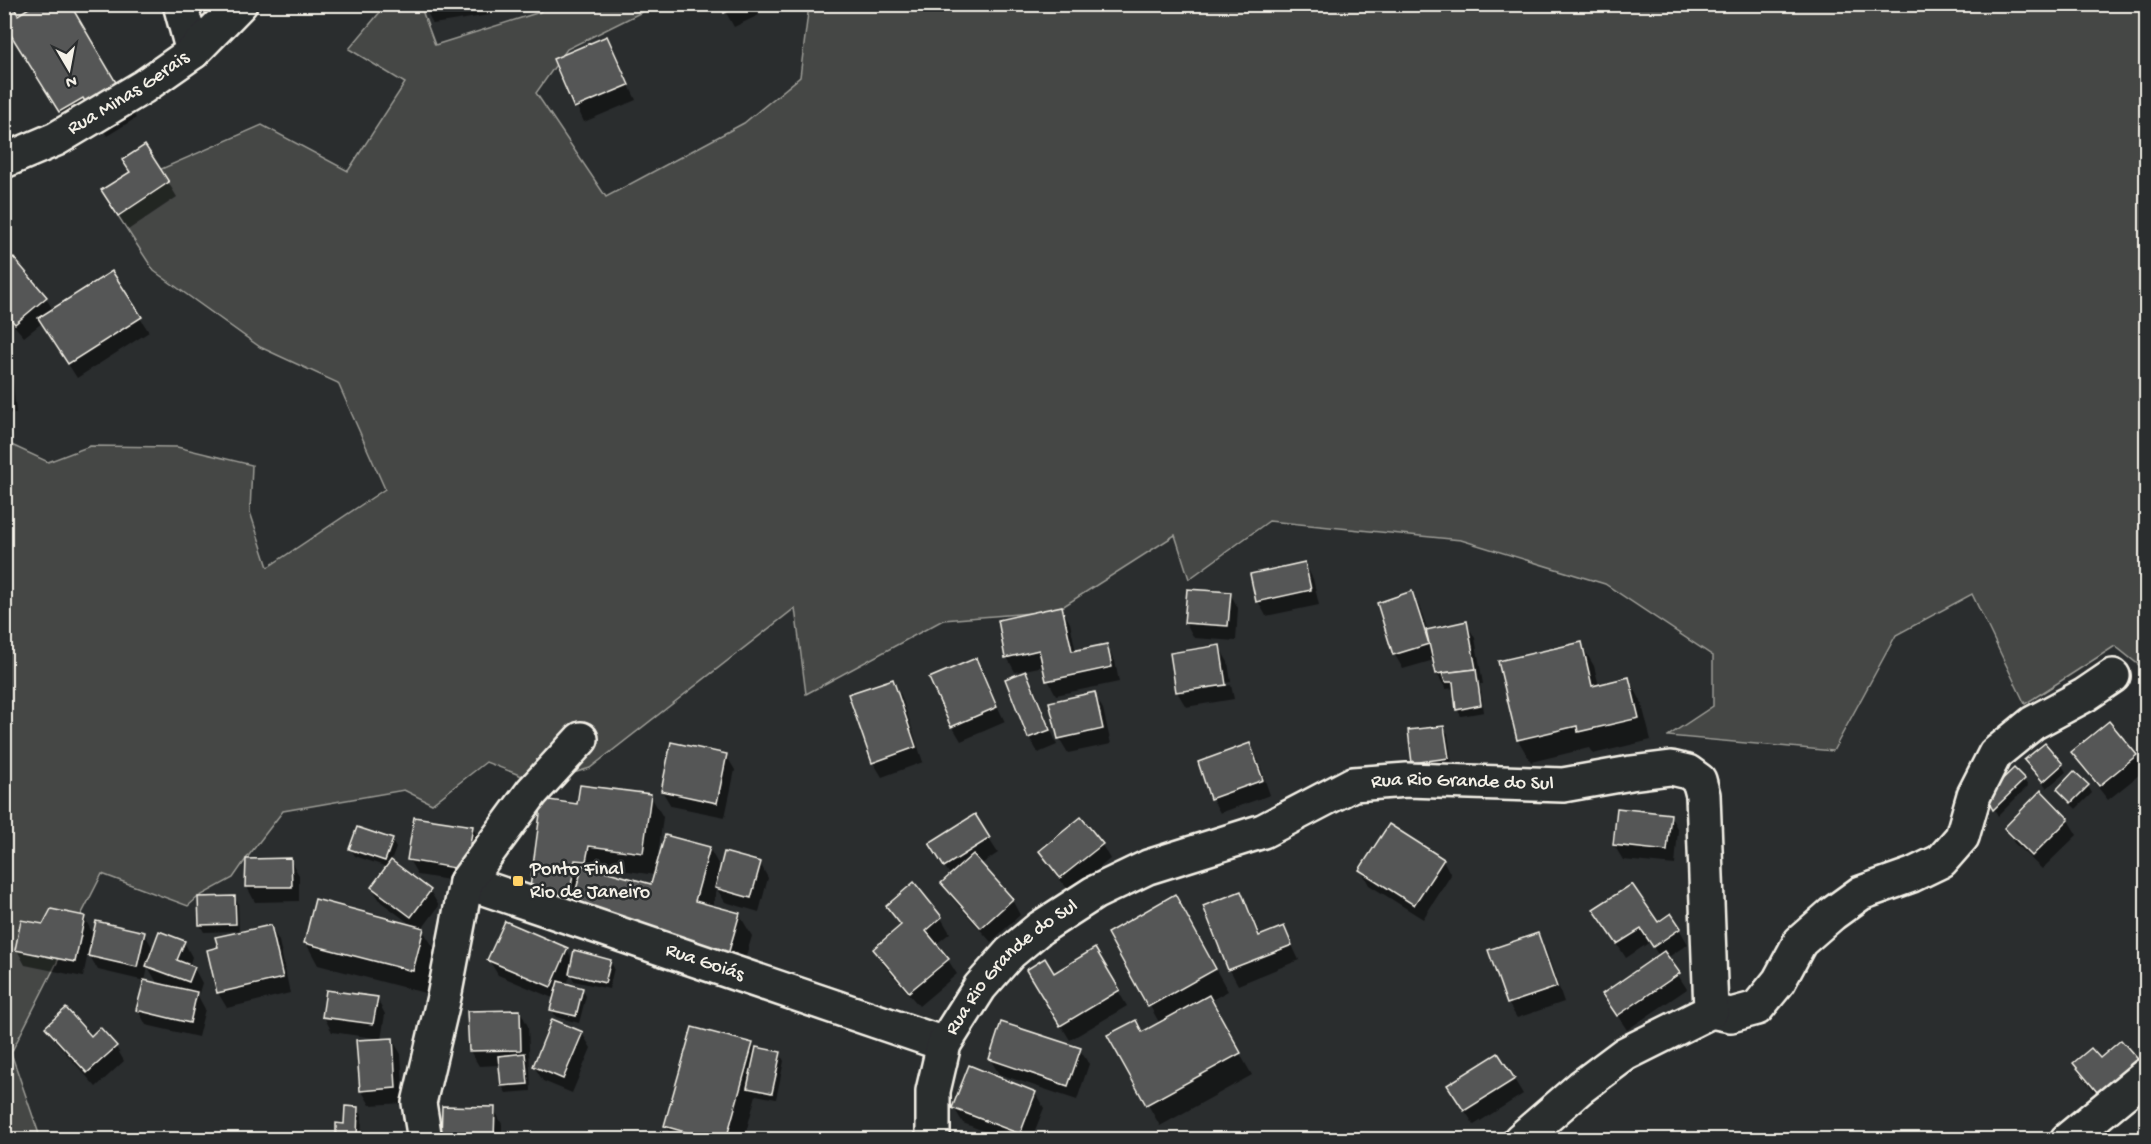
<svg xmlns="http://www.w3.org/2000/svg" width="2151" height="1144" font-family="'Gochi Hand',sans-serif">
	<rect width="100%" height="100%" fill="#2a2d2e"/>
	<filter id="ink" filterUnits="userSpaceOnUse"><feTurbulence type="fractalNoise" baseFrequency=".0167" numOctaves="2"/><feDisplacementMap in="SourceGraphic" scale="12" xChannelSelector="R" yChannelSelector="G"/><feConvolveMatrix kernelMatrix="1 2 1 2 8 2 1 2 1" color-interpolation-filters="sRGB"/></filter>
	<g filter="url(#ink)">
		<path fill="#444645" stroke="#9c9c96" stroke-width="1.5" d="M386,5H420L435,45L540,12L546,5H656L567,49L536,93L606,197L744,123L800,77L809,5H2146V668L2144,669L2115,646L2025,704L1972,594L1896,635L1833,751L1668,736L1713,706V656L1605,584L1461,540L1269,521L1189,579L1175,535L1056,611L943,620L806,694L795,608L590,768L540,783L486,762L432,804L404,790L283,811L246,859L233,878L198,897L188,906L102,874L11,1053L39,1134L48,1139L5,1140V442L48,462L90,446L177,447L252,465L250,512L268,567L385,489L338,383L260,347L154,271L104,194L262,125L348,171L405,83L349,49Z"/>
		<g fill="#0007" fill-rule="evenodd">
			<path d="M69,4L136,118L107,136L97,119L73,133L5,23L18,17Z"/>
			<path d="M423,4H489L490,15L433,24Z"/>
			<path d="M721,4H754L759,15L734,27Z"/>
			<path d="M607,38L636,100L584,122L555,60Z"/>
			<path d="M131,173L168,182L177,197L128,230L112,205Z"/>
			<path d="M4,266L46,298L53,310L140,318L149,332L77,378L42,323L24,337L4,314Z"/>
			<path d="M4,342L10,351L16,413L4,414Z"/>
			<path d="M1305,564L1313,579L1319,605L1266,616L1258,601Z"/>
			<path d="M1230,593L1238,608L1236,641L1194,638L1186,623Z"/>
			<path d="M1412,593L1420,608L1428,631L1466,623L1475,638L1483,684H1480L1484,712L1461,716L1457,709L1455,688L1446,689L1437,674L1434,660L1403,669L1395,655L1379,604Z"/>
			<path d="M1061,608L1070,623L1076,652L1106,646L1115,661L1119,682L1056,695L1048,680L1044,666L1015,672L1007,657Z"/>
			<path d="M1581,644L1594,666L1599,686L1629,679L1641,701L1651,740L1593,754L1589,748L1531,762L1518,740Z"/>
			<path d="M1219,647L1228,662L1231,682L1181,690V693L1231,685L1234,699L1186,707L1177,692L1171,654Z"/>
			<path d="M975,660L1005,722L961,741L952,726Z"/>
			<path d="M1025,673L1034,687L1057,745L1038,753L1030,738L1007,680Z"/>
			<path d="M892,680L901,695L923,762L882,777L873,762Z"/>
			<path d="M1094,694L1103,709L1111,744L1068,753L1059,738Z"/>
			<path d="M1443,727L1448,734L1452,765L1417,769L1413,762Z"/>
			<path d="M1249,745L1258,760L1270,795L1220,813L1212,798Z"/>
			<path d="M2073,752L2135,756L2144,771L2108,800L2082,767Z"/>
			<path d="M726,755L735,770L725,817L671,806L662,791Z"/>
			<path d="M2026,761L2062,765L2066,772L2047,788Z"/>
			<path d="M2024,780L2028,786L1998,816L1987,796Z"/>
			<path d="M2088,786L2092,793L2076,809L2063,796L2059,789Z"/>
			<path d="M650,795L663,817L657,863L709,848L721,869L760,863L768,878L759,912L725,902L717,889L712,907L739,914L752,936L739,979L544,917L578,805ZM601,867L655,875L652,886L600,872Z"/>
			<path d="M1670,815L1678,830L1675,865L1623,860L1614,845Z"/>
			<path d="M974,816L998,853L980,865L1012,900L1020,915L991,942L952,898L943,883L951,876L939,858Z"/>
			<path d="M2068,820L2077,835L2042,869L2014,843L2006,828Z"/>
			<path d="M472,827L481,842L474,884L418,875L409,860Z"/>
			<path d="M392,841L396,848L391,861L430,891L439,906L422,929L436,951L425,993L318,965L306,943L413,926L381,902L372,888L387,867L355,856L351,849Z"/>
			<path d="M1102,845L1110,859L1070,892L1049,866L1041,852Z"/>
			<path d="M290,860L299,875V901L255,902L247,887Z"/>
			<path d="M1443,860L1451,875L1423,919L1369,885L1361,870Z"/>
			<path d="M913,884L941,918L950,933L935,945L948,960L957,974L919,1006L883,964L875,949L901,927L887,907Z"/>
			<path d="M1241,893L1249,908L1261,937L1284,928L1299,960L1238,985L1230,970L1205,907Z"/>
			<path d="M1174,896L1228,991L1210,1001L1252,1075L1160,1126L1109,1036L1142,1034L1160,1024L1109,933Z"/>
			<path d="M234,897L238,904L239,931L204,932L200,925Z"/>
			<path d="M1671,915L1688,944L1667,958L1687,989L1627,1030L1613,1009L1659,956L1650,942L1626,958L1604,924H1657Z"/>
			<path d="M84,917L94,936L144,933L154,950L184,942L192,957L189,966L194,968L202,983L198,996L205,1009L198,1037L146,1025L138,1010L166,985L156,981L148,967L145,981L98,970L88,953L83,977L25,965L17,950L44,926Z"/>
			<path d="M270,926L279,941L290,993L227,1008L218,993L209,951Z"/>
			<path d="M1537,935L1546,950L1564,1002L1517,1018L1508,1003Z"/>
			<path d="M567,949L573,961H610L614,968L609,989L574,981L571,975L566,985L582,989L586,996L579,1023L556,1017L552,1010L555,999L498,975L489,960Z"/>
			<path d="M1094,950L1127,1006L1070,1040L1036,985Z"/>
			<path d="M377,999L385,1014L381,1040L392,1039L401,1054L404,1103L370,1105L361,1090L381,1039L332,1032L324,1017Z"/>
			<path d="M520,1011L528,1026L531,1091L506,1093L502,1086L500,1065L479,1066L470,1051Z"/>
			<path d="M1002,1024L1080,1050L1089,1064L1077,1100L999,1074L990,1059Z"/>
			<path d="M47,1027L91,1038L116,1047L124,1061L96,1087L56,1042Z"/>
			<path d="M582,1033L591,1048L572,1093L543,1081L534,1066Z"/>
			<path d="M752,1044L756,1052L780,1054L784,1061L776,1099L756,1095L744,1140H674L666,1126Z"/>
			<path d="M2091,1050L2111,1112L2083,1078L2074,1064Z"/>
			<path d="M1514,1079L1523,1094L1474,1125L1458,1100Z"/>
			<path d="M1035,1093L1044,1108L1031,1140H1006L963,1123L954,1108Z"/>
			<path d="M357,1108L362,1115L361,1140H338V1125H346Z"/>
			<path d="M494,1109L502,1124V1140H443Z"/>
		</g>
		<g fill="#555756" stroke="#f4f1e8" stroke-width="1.5">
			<path d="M4,4H12L18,15L35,4H70L124,96L93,115L83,98L59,112L4,24Z"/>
			<path d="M422,4H454L423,9Z"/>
			<path d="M720,4H742L724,13Z"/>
			<path d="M607,36L629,85L574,108L553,59Z"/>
			<path d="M145,145L169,182L118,216L101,190L130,172L122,160Z"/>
			<path d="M13,257L47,297L15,324L4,312V264Z"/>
			<path d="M112,271L142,317L68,364L38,318Z"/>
			<path d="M4,359L9,398L4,399Z"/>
			<path d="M1305,562L1311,590L1256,602L1250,574Z"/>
			<path d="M1187,589L1231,592L1228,626L1184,623Z"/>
			<path d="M1412,591L1429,644L1393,655L1377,603Z"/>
			<path d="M1062,606L1072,651L1107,644L1112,667L1046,681L1039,650L1005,658L998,620Z"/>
			<path d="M1467,621L1476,669L1436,674L1426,630Z"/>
			<path d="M1582,642L1592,686L1629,677L1639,718L1578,732L1577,726L1517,740L1498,661Z"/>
			<path d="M1220,645L1226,685L1176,692L1170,653Z"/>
			<path d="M976,658L997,707L951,727L929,678Z"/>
			<path d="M1476,669L1481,705L1456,710L1453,682H1445L1442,673Z"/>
			<path d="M1026,671L1050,730L1028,738L1005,679Z"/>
			<path d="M893,679L916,747L872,763L848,694Z"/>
			<path d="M1095,692L1103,729L1058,739L1049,702Z"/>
			<path d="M2109,721L2137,755L2099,786L2071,752Z"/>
			<path d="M1444,726L1449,758L1412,763L1408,730Z"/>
			<path d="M671,742L727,754L717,803L661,791Z"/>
			<path d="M1250,743L1263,780L1210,799L1198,762Z"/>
			<path d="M2045,743L2063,764L2043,782L2024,760Z"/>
			<path d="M2014,768L2025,779L1993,810L1985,796Z"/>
			<path d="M2074,771L2089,785L2071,803L2057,789Z"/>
			<path d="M580,785L651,794L643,853L589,846L586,861L575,860L569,900L529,895L542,799L577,804Z"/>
			<path d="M2041,790L2069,819L2032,856L2004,828Z"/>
			<path d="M1617,808L1671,814L1667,851L1613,845Z"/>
			<path d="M975,814L990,838L944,867L929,843Z"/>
			<path d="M414,817L473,826L466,870L407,860Z"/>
			<path d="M1081,817L1103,844L1060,878L1039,851Z"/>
			<path d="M1389,824L1444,859L1414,905L1359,870Z"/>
			<path d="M357,827L393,839L385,861L349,849Z"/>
			<path d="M665,835L710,847L695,901L740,913L727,958L569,914L583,865L651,884Z"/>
			<path d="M724,852L761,862L751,898L715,888Z"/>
			<path d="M973,854L1013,899L981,928L941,883Z"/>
			<path d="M291,858L292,887H245L246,859Z"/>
			<path d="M391,860L431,890L411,917L371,887Z"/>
			<path d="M914,882L942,917L926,931L949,959L909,992L873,949L901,925L886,906Z"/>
			<path d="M1632,884L1658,922L1671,913L1681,928L1653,947L1641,929L1617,944L1593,909Z"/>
			<path d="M1241,891L1259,936L1284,926L1292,945L1228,970L1203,906Z"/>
			<path d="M1175,894L1216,969L1148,1007L1107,933Z"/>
			<path d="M235,896L236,924L199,925L198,897Z"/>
			<path d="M315,899L424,928L413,971L304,943Z"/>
			<path d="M51,909L85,916L75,962L15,950L21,920L43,924Z"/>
			<path d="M96,921L145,932L137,967L88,956Z"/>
			<path d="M505,921L568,948L551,987L487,960Z"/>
			<path d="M271,925L283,978L217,993L207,950L218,947L215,937Z"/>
			<path d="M159,931L185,941L177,960L195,967L189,982L146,966Z"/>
			<path d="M1538,933L1557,987L1507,1004L1488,950Z"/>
			<path d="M1095,948L1120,990L1060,1026L1026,970L1045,958L1054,973Z"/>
			<path d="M574,950L611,960L605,983L569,974Z"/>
			<path d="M1664,951L1680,973L1617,1016L1602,994Z"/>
			<path d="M144,980L197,992L190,1023L136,1010Z"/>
			<path d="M558,981L583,988L576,1016L550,1010Z"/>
			<path d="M326,990L378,997L373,1024L322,1017Z"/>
			<path d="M1209,995L1241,1053L1146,1105L1107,1035L1136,1020L1142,1032Z"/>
			<path d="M66,1008L91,1036L100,1027L117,1046L87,1073L45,1027Z"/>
			<path d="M520,1010L521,1050L469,1051L467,1011Z"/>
			<path d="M552,1019L583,1032L563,1079L533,1066Z"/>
			<path d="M1001,1022L1081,1048L1068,1086L989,1059Z"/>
			<path d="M692,1027L753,1043L726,1140H713L664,1126Z"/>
			<path d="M393,1038L396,1088L360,1091L356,1040Z"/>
			<path d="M2121,1040L2143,1065L2102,1098L2073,1063L2091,1048L2100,1058Z"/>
			<path d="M756,1047L781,1052L772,1093L747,1088Z"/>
			<path d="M525,1053L528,1084L501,1086L498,1056Z"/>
			<path d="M1498,1053L1515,1079L1464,1111L1447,1085Z"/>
			<path d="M969,1065L1036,1092L1020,1134L952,1108Z"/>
			<path d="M345,1106L358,1107L357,1139L336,1138V1123L344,1124Z"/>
			<path d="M442,1106L495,1107L494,1140H441Z"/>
		</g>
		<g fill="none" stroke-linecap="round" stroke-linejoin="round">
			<defs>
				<g id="minor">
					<path d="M180,4L193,52"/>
					<path id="s1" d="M4,161L56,139L143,87L193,52L240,4"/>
					<path id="s2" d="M466,882L944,1044"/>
					<path d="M1711,1011L1731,1015L1757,1008L1779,981L1800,942L1832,914L1861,893L1912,875L1941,861L1962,837L1974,795L1995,754L2033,723L2085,695L2113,676"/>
					<path d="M425,1140L419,1103L444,997L466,882L532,792L581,739"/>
					<path id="s3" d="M933,1140V1091L944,1044L980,987L1010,953L1040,928L1094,893L1148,867L1263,831L1353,784L1407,780L1563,785L1631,773L1671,768L1688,772L1699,780L1703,795L1711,1011L1625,1054L1581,1087L1520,1140"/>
					<path d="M2067,1140L2146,1075"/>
				</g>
			</defs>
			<use href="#minor" stroke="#f4f1e8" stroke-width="38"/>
			<use href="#minor" stroke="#2a2d2e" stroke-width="33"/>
		</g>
	</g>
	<rect fill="#ffd166" stroke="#2a2d2e" stroke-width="2" x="512" y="875" width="12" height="12" rx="3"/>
	<g text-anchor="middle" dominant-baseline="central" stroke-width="5" stroke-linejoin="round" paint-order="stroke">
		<g font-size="20" fill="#f4f1e8" stroke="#2a2d2e">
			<text stroke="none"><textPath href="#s1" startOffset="142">Rua Minas Gerais</textPath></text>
			<text stroke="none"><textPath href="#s3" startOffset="705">Rua Rio Grande do Sul</textPath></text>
			<text stroke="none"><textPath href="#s2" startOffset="252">Rua Goiás</textPath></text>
			<text stroke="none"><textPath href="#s3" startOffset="201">Rua Rio Grande do Sul</textPath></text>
		</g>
		<g font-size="20" fill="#f4f1e8" stroke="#2a2d2e" text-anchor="start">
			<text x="530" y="870">Ponto Final<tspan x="530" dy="23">Rio de Janeiro</tspan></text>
		</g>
	</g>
	<rect width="2151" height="1144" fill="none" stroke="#2a2d2e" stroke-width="24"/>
	<rect x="12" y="12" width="2127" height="1120" fill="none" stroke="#f4f1e8" stroke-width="2" filter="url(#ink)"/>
	<g transform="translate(69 69) rotate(170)" stroke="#2a2d2e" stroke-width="4.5" paint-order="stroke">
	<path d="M0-4.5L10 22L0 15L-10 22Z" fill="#f4f1e8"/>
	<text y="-9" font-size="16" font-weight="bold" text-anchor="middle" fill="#f4f1e8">N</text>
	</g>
</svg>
